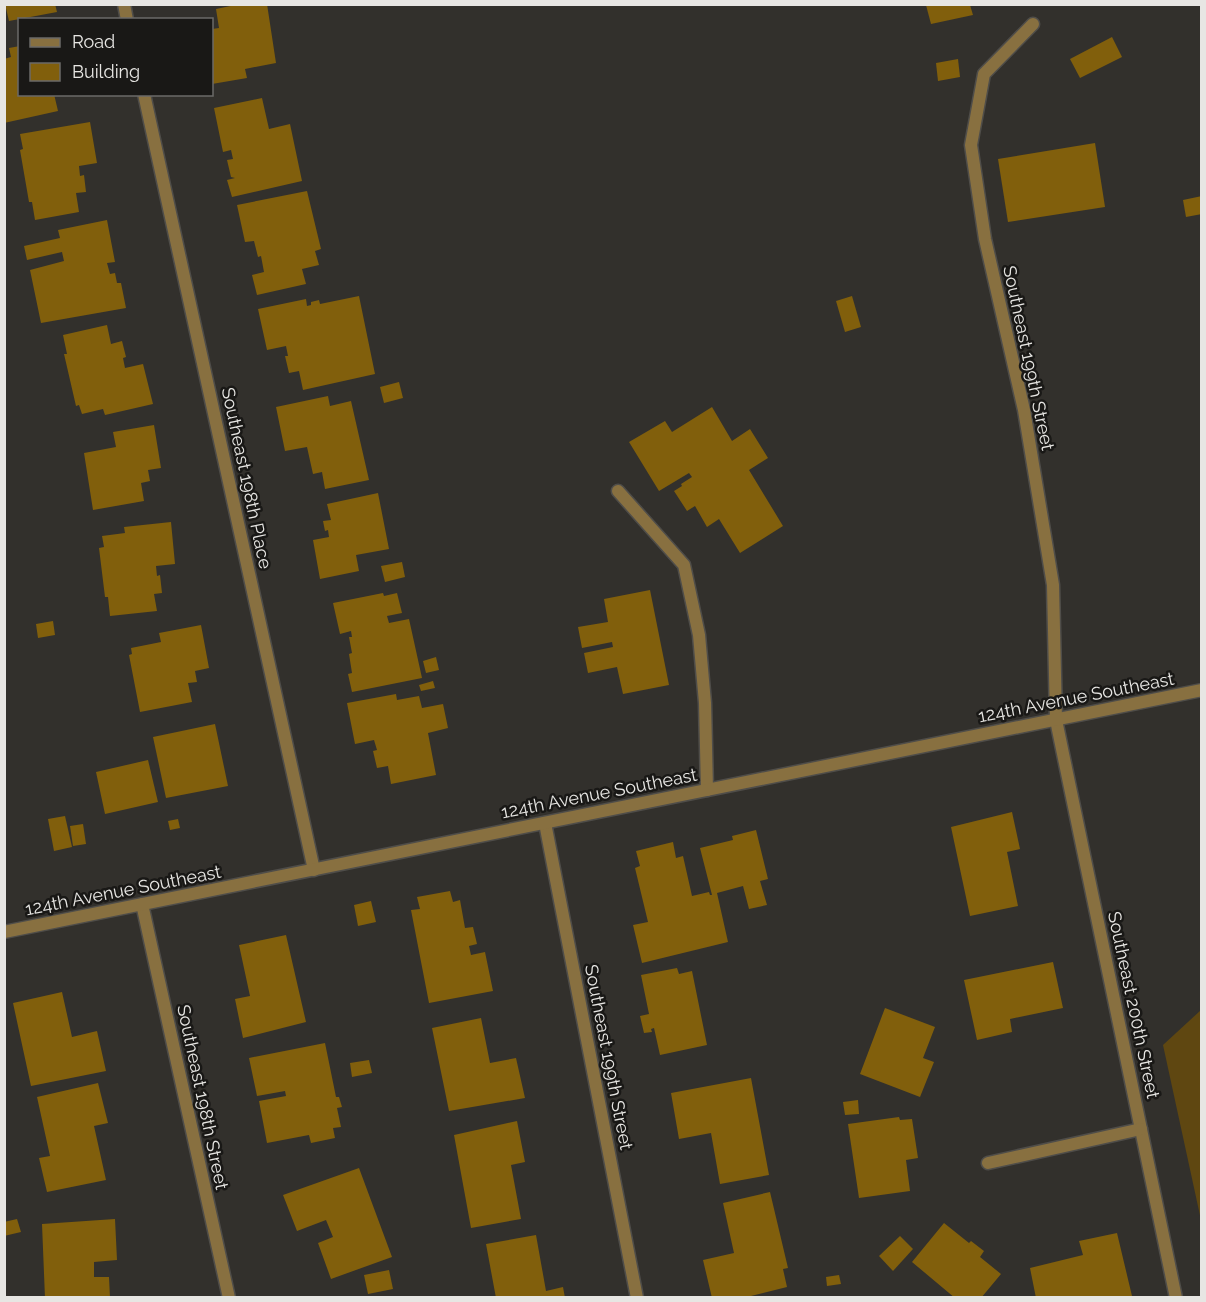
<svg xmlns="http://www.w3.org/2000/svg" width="1206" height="1302" font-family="Raleway,sans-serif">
	<rect width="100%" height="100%" fill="#32302c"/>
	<path fill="#5f4711" d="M1201,1010V1220L1163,1045Z"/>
	<g fill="#815f0c">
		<path d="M5,4H55L57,12L9,21Z"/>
		<path d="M240,4H267L276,63L245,69L247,78L212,84V29L219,28L216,9Z"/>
		<path d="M926,5H970L973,15L931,24Z"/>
		<path d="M1112,37L1122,57L1080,78L1070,59Z"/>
		<path d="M20,46V94H54L58,111L4,123V59L11,57L9,48Z"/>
		<path d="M958,59L960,77L938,81L936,63Z"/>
		<path d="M262,98L269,129L290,124L302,181L232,197L227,180L235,178L231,177L227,160L233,159L231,150L223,152L214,108Z"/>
		<path d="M90,122L97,163L79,166L80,176L84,175L86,192L76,193L79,212L35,220L32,202H29L20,150L23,149L20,134Z"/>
		<path d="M1095,143L1105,207L1008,222L998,159Z"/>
		<path d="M307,191L321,249L315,251L319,265L302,269L306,284L257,295L252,275L264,272L261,256L258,257L254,241L245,242L237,205Z"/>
		<path d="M1202,196V214L1186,217L1183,200Z"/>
		<path d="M107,220L115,262L107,263L110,274L115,273L117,283H121L126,308L41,323L30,270L64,261L62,252L27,260L24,246L60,238L58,230Z"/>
		<path d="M359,296L375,374L303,390L299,371L289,373L285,356H288L286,346L267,350L258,309L306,299L307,306L311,305V302L319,300L320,304Z"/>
		<path d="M852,296L861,327L845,332L836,301Z"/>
		<path d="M107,325L111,344L122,341L126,357L123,358L125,368L143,364L153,404L105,415L103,409L82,414L79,405L76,406L64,354H67L63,335Z"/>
		<path d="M399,382L403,398L384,403L380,387Z"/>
		<path d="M328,396L330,406L351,401L369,480L325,489L322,472L313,474L307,447L285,451L276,407Z"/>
		<path d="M712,407L732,441L750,429L768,458L749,470L783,526L740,553L719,519L707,527L695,506L687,511L674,491L682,486L681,484L692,477L689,473L659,491L629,442L665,421L672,432Z"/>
		<path d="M154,425L161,468L148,470L150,481L141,483L144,501L93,510L84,453L116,447L113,432Z"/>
		<path d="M378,493L389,549L356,555L359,571L320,579L313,540L329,537L328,530L325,531L323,521L331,520L327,504Z"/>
		<path d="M171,522L175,564L156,566L157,576L160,575L162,593L154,594L157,611L110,616L108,597H105L99,548L104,547L102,536L125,533L124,527Z"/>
		<path d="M402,562L405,577L385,582L381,566Z"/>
		<path d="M650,590L669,685L623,694L617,667L588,673L584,653L613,647L612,642L582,648L578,627L608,622L604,599Z"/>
		<path d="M383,593L384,596L397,593L402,613L387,616L389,623L409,619L422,678L352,692L348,674L352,673L349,654L352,653L349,637H352L351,631L340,634L333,603Z"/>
		<path d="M53,621L55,635L38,638L36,624Z"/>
		<path d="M201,625L209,668L195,671L197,682L188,683L192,702L140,712L129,655L132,654L131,648L161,642L159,633Z"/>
		<path d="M436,657L439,670L426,673L423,661Z"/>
		<path d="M433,681L435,688L421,691L419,685Z"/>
		<path d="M396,694L397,700L419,696L422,708L443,704L448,728L428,733L436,775L391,784L388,766L377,768L373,751L377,750L374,740L355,744L347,703Z"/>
		<path d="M215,724L228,786L166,798L153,737Z"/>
		<path d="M148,760L158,802L105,814L96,772Z"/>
		<path d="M1012,812L1020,849L1007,852L1018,906L970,916L951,827Z"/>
		<path d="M65,816L72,847L54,851L48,819Z"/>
		<path d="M178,819L180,828L170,830L168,821Z"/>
		<path d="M83,824L86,844L73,846L70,826Z"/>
		<path d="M756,830L768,879L760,881L767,905L749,909L743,886L717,893L728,942L642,963L633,925L648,922L635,868L640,866L636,851L673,842L676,858L683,856L692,896L709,892L710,895H712L700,848L733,840L732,836Z"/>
		<path d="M450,891L453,902L460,900L465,928L473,927L477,944L469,946L471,955L485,952L493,991L429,1003L411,910L420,909L417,897Z"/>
		<path d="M371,901L376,922L358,926L354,905Z"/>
		<path d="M286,935L306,1022L243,1038L235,999L250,996L239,945Z"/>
		<path d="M1053,962L1063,1008L1010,1019L1012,1032L977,1040L964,980Z"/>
		<path d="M677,968L679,974L692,971L707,1045L660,1055L654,1028L651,1029L652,1032L644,1033L640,1016L649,1014L641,975Z"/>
		<path d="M62,992L72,1037L97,1031L106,1071L31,1086L13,1003Z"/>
		<path d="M885,1008L935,1027L923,1058L934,1062L920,1097L860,1074Z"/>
		<path d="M481,1018L490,1063L516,1058L525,1098L449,1111L432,1028Z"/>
		<path d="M325,1043L336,1097H339L342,1107L337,1108L341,1127L333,1128L335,1138L311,1143L309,1135L267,1143L259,1101L286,1096L285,1091L257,1096L249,1058Z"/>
		<path d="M369,1060L372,1073L352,1077L350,1063Z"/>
		<path d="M751,1078L769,1175L720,1184L711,1133L679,1139L671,1093Z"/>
		<path d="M98,1083L108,1123L94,1126L106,1180L47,1192L39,1158L50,1156L37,1097Z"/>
		<path d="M858,1100L859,1114L845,1115L843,1102Z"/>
		<path d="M899,1117L900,1120L912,1119L918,1158L906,1160L910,1191L859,1198L848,1124Z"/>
		<path d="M517,1121L525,1162L511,1165L521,1219L471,1228L454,1135Z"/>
		<path d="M359,1168L392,1257L331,1279L318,1243L333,1237L326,1220L297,1231L283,1195Z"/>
		<path d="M770,1192L788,1268L783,1269L787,1287L743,1298H712L703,1260L734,1253L723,1203Z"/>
		<path d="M17,1219L21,1232L4,1236V1222Z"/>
		<path d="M115,1219L117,1260L94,1262V1277H109L110,1298H45L42,1224Z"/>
		<path d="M944,1223L969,1243L971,1241L984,1251L980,1257L1001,1274L981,1298H955L912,1262Z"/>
		<path d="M1117,1233L1132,1296L1036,1298L1030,1268L1083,1255L1079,1241Z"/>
		<path d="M536,1235L546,1291L563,1287L565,1298H496L486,1244Z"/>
		<path d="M900,1236L913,1249L893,1271L879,1256Z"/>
		<path d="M389,1270L393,1289L368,1294L364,1275Z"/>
		<path d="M839,1275L841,1284L827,1286L826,1277Z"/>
	</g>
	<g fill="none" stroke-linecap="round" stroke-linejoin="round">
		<defs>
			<path id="service" d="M618,491L684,565L699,635L705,703L707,790"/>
			<g id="minor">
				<path d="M124,4L127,20"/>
				<path d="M1033,24L984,74L971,145L985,239L1024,410L1053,585L1056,720L1176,1298"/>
				<path d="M144,94L314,870"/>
				<path d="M545,823L637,1298"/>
				<path d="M142,904L229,1298"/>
				<path d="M988,1163L1141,1129"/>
			</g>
			<path id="tertiary" d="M4,932L1202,690"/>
		</defs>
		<use href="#service" stroke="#4f4d49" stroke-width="15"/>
		<use href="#minor" stroke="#4f4d49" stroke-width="15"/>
		<use href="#tertiary" stroke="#4f4d49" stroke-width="15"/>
		<use href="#service" stroke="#887040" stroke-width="12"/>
		<use href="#minor" stroke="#887040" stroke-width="12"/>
		<use href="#tertiary" stroke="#887040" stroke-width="12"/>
	</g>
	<g text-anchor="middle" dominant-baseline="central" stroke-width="5" stroke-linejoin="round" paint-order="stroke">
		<g font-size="18" fill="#e7e6e3" stroke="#191816">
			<text transform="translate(1029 358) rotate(78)">Southeast 199th Street</text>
			<text transform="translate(247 478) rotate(78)">Southeast 198th Place</text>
			<text transform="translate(1076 697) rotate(-11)">124th Avenue Southeast</text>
			<text transform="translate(599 793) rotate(-11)">124th Avenue Southeast</text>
			<text transform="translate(123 890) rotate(-11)">124th Avenue Southeast</text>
			<text transform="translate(1134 1005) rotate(78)">Southeast 200th Street</text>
			<text transform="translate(609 1057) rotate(79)">Southeast 199th Street</text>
			<text transform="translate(203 1097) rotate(78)">Southeast 198th Street</text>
		</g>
	</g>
	<rect width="1206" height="1302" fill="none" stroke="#e7e6e3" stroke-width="12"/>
	<rect x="18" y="18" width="195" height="78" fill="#191816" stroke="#6b6a68" stroke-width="1.5"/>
	<rect x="30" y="38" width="30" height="9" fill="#887040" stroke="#6b6a68" stroke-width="1.5"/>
	<text x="72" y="48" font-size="18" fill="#e7e6e3">Road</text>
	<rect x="30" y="63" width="30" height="18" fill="#815f0c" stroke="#6b6a68" stroke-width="1.5"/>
	<text x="72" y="78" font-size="18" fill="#e7e6e3">Building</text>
</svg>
